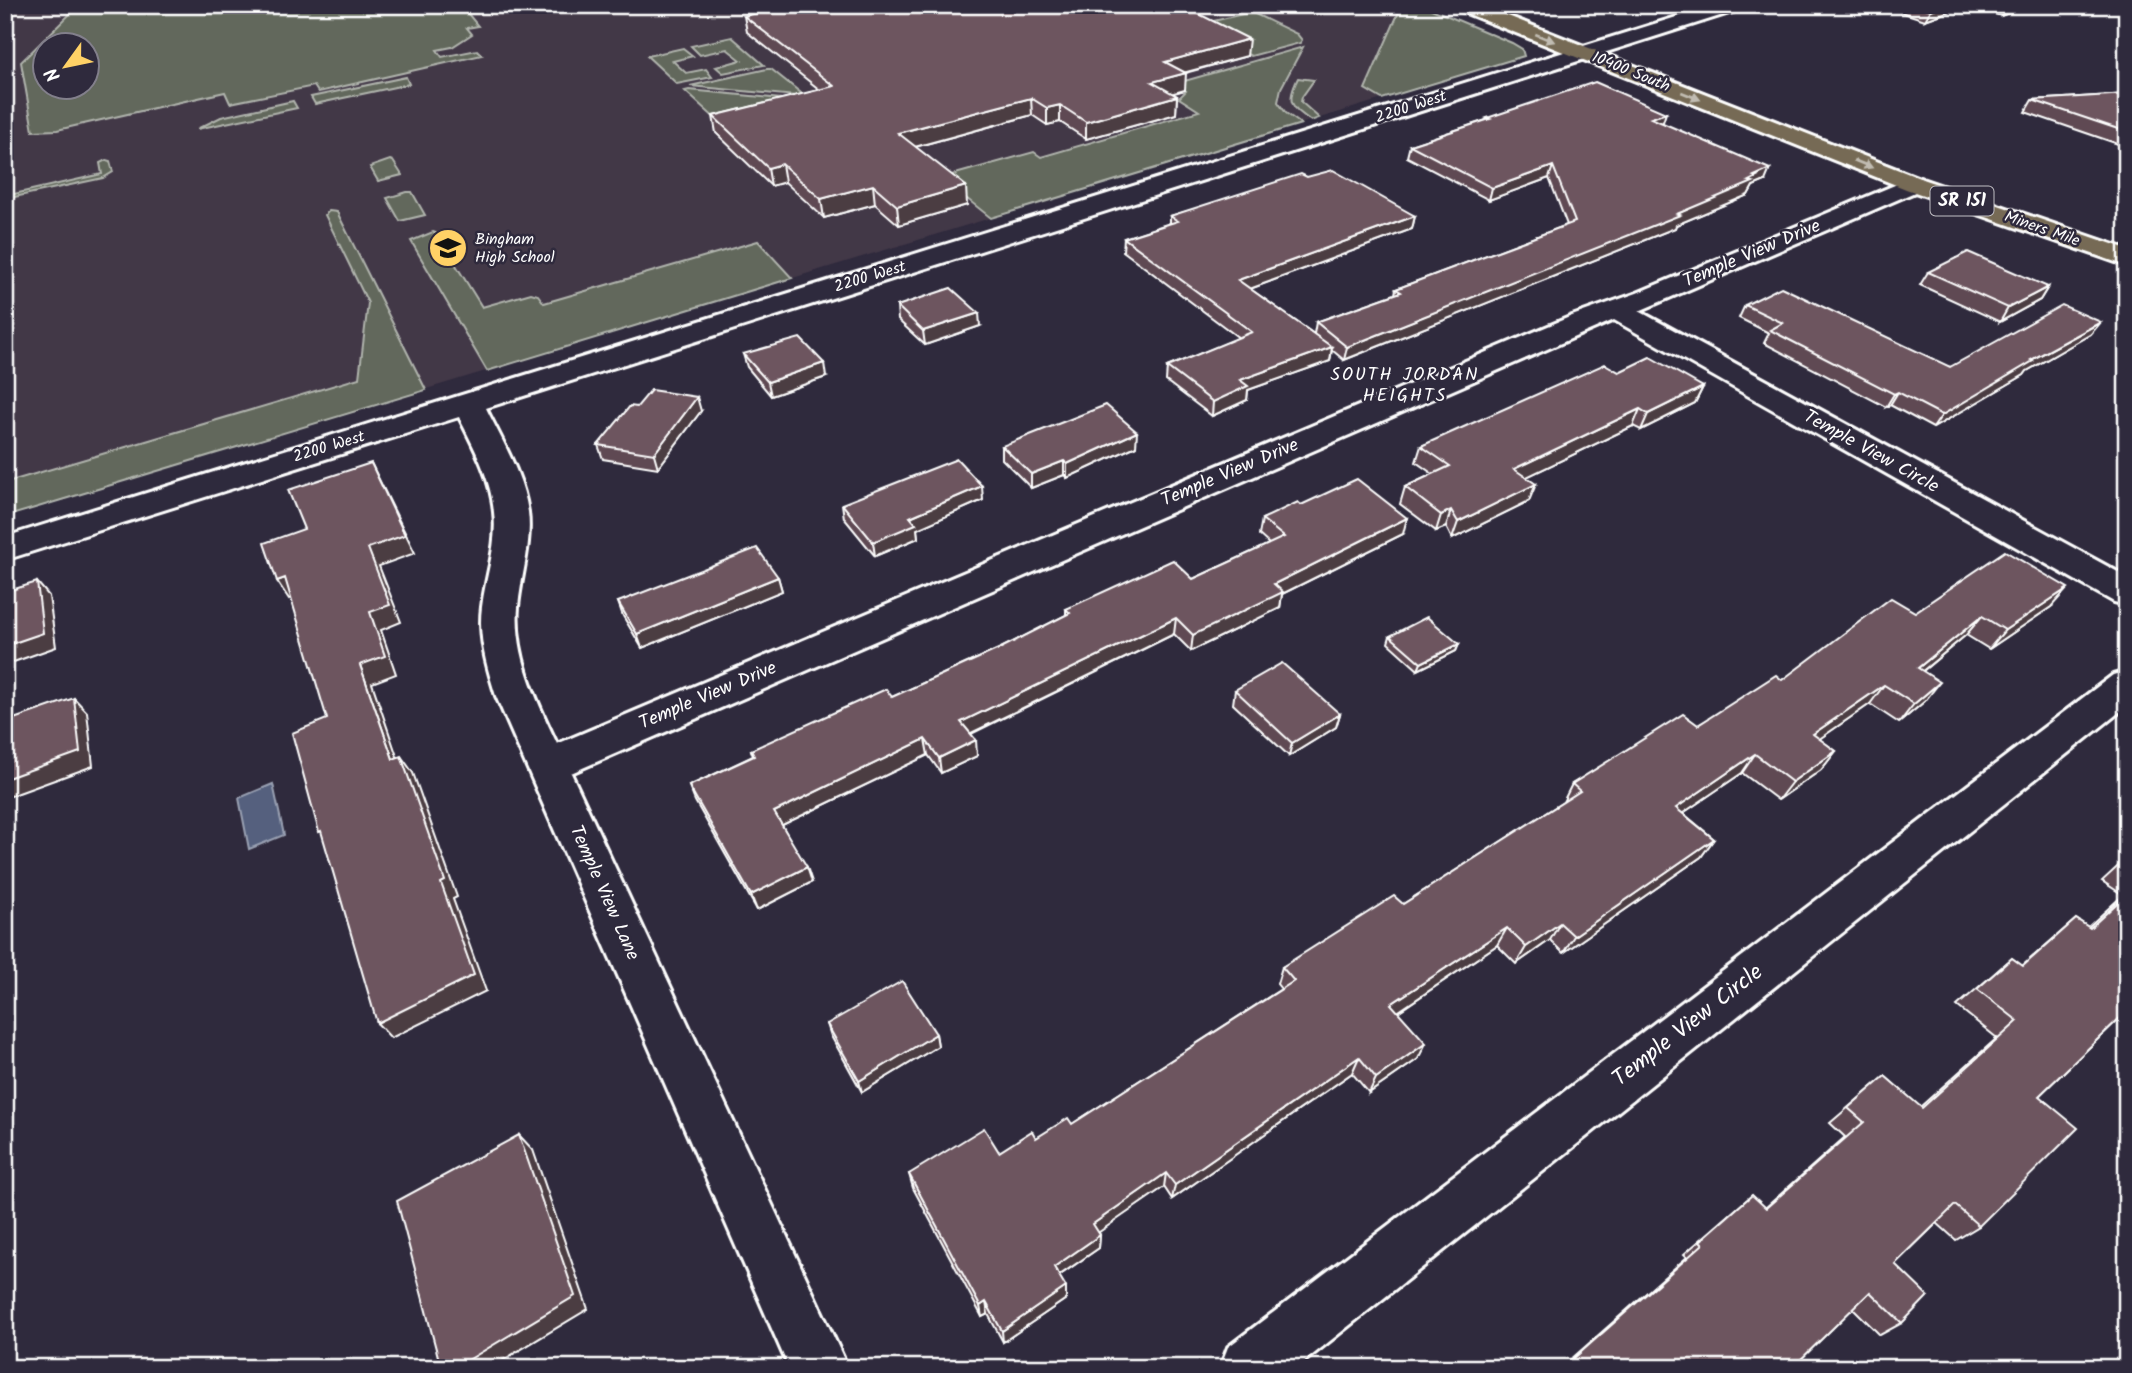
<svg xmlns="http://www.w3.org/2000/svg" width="2132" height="1373" font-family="Kalam,sans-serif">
	<rect width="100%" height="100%" fill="#2f2a3d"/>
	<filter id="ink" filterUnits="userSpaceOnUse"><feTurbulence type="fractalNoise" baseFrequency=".0143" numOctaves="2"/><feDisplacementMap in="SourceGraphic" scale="14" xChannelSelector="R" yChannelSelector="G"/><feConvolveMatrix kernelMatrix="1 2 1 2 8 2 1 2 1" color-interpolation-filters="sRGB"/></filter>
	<g filter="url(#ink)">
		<path fill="#423747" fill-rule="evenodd" d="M5,5H1422L1512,43L1522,49L1524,56L5,517ZM46,46H88V88H46Z"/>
		<g fill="#62685b" stroke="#b0b4ad" stroke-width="2" fill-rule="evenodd">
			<path d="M89,5H461L478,26L467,28L472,34L452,47L437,50L442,57L477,50L482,55L318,92L314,86L230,103L225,92L57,130L33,131L21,62L70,14ZM46,46H88V88H46Z"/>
			<path d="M1402,5H1422L1512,43L1522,49L1524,56L1382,99L1365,89Z"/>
			<path d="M1251,12L1297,34L1302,40L1300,43L1251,56L1204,32L1201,24Z"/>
			<path d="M732,37L764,65L723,73L716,67L741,60L727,49L700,55L691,46Z"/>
			<path d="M1303,47L1281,88L1278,102L1286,113L1301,124L991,218L941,178L1034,152L1041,157L1199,111L1179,98L1186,91L1174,84Z"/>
			<path d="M683,48L693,56L673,61L686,73L706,69L712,77L677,84L647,56Z"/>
			<path d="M771,69L806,97L690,86L767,69Z"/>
			<path d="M406,77L409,84L315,104L311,97Z"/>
			<path d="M1298,78L1314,80L1302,97L1301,102L1319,118L1311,121C1290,106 1286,102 1298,78Z"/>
			<path d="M689,90L802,101L719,122L685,91Z"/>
			<path d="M293,101L297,108L197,129L221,117Z"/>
			<path d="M106,160L110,161L113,172L103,178L5,199V196L102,174L100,163Z"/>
			<path d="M390,160L393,161L402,175L378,181L370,167Z"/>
			<path d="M407,192H412L425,215L400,221L387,198Z"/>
			<path d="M329,211L337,212L426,390L5,517V429L11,481L359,378L368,303L325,215Z"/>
			<path d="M433,232L436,233L482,307L531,293L538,295L544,303L758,241L792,278L487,371L411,241Z"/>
		</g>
		<path fill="#55617e" stroke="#99a0b2" stroke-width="2" d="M273,784L284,835L249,849L239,798Z"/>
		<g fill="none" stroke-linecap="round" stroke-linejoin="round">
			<defs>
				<g id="minor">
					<path d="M1715,5H1744L1742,9L486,408C502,441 523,475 528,512C532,544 521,575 518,607C514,656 537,701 557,744L1572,316L1637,293L1914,177L1922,179L1926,184L1922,189L1639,311L2127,577V605L2114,602L1614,320L571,773L848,1368H789L496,696C487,667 478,637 482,607C486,575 498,544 494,512C491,478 474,447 459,417L5,560V537Z"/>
					<path d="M2127,671V706L1296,1368H1220L1228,1347L2113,675Z"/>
				</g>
				<path id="major" d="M1454,5H1480L1922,179L2127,249V266L1906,189L1456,9Z"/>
			</defs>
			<use href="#minor" stroke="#fff" stroke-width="6"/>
			<use href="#major" stroke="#fff" stroke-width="6"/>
			<use href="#minor" fill="#2f2a3d" fill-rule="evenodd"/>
			<use href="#major" fill="#766a54" fill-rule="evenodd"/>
		</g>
		<g fill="#5e4952" stroke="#fff" stroke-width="2">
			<path d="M751,5H1181L1247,56L1185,73V90L1172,93L1177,96L1176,114L1086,139L1060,122L1047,125L1032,115L915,147L967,205L899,225L875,204L824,218L785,182L771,186L716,133L713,116L820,90L747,32L744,16L757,13L751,9Z"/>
			<path d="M1682,5H1703L1693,9Z"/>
			<path d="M1879,5H2030L2001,16L1967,5L1925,20Z"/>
			<path d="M2127,94V147L2025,112L2032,100Z"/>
			<path d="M1487,118L1662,123L1765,181L1753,186L1748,195L1676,225L1675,228L1344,360L1332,350L1330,361L1248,390L1247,400L1212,416L1166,381L1167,367L1239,338L1123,251L1124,238L1170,223V216L1307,177L1415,216L1412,229L1250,289L1314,334L1316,322L1395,294L1396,289L1567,225L1549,178L1489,200L1407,157L1410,145L1486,120Z"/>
			<path d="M1928,272L2048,287L2040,300L2000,322L1920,285Z"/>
			<path d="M1745,305L1950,367L2091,334L2027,371L2024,375L1933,428L1890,405L1886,407L1764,343L1769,333L1739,318Z"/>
			<path d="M897,306L980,326L925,345L898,320Z"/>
			<path d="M743,354L826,377L771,396L747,367Z"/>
			<path d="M1619,372L1703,387L1695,403L1641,430L1633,426L1526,477L1529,501L1452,539L1446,527L1436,531L1400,504L1405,487L1433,474L1416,462L1421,446Z"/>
			<path d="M701,411L658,468L603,459L598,445Z"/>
			<path d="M1002,446H1136L1067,478L1064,475L1031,488L1002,459Z"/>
			<path d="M983,500L917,529L918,538L875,556L844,518L842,504Z"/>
			<path d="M1301,505L1403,534L1282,594L1280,608L1191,651L1174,634L971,734L977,756L941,773L928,755L782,825L812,882L757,910L695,801L689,786L753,756L751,750L892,697L1001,648L1066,615V609L1193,579L1269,544L1259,535L1262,519Z"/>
			<path d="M778,577L782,591L642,648L623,616L618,602Z"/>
			<path d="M2051,607L1989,649L1966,635L1923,671L1925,701L1899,723L1870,704L1819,739L1836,751L1821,770L1778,800L1742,773L1683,813L1714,839L1701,857L1563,953L1550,940L1516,964L1497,945L1398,1012L1418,1059L1369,1093L1352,1073L1172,1199L1164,1187L1098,1232L1100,1235L1099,1248L1059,1276L1066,1299L1003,1342L988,1314L982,1317L913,1188L909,1174L999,1152L1072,1124L1281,989L1277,984L1282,967L1403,904L1563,802L1572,784L1698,725L1782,680L1915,612Z"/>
			<path d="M1390,636L1459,644L1456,651L1418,670L1388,643Z"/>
			<path d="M1235,690L1340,714L1336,727L1289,756L1233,704Z"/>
			<path d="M2127,858V1011L2039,1096L1979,1226L1956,1240L1937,1223L1895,1264L1902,1323L1880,1335L1853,1308L1792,1368H1561L1687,1257L1684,1254L1752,1195L1765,1208L1845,1137L1830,1123L1885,1076L1920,1107L1997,1038L1957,1006L2012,958L2022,966L2076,919L2088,927L2123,895L2102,881Z"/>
			<path d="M827,1024L936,1034L938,1046L862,1092L831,1036Z"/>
		</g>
		<g fill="#4c3c42" stroke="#fff" stroke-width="2">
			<path d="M1695,5H1703L1693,9Z"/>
			<path d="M1944,5H1967L1925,20L1931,10Z"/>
			<path d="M2008,5H2030L2001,16L2006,6Z"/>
			<path d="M1249,39L1247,56L1164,78L1165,62Z"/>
			<path d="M1186,73L1185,90L1152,99V82Z"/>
			<path d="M1177,96L1176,114L1086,139V122Z"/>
			<path d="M1031,98L1032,115L900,151L898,133Z"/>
			<path d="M1060,105V122L1047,125V108Z"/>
			<path d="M1666,113L1662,125L1651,118Z"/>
			<path d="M782,164L785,182L771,186L768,168Z"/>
			<path d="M1553,166L1549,178L1489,200L1492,188Z"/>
			<path d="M1770,169L1765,181L1753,186L1748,195L1676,225L1675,228L1344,360L1347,347L1677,214Z"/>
			<path d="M873,185L875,204L824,218L821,199Z"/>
			<path d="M966,186L967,205L899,225L897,206Z"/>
			<path d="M1415,216L1412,229L1236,294L1238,280Z"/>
			<path d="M2048,287L2040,300L2000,322L2008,308Z"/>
			<path d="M979,313L980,326L925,345L923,331Z"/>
			<path d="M2101,322L2091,334L2027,371L2024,375L1933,428L1942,415L2031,360Z"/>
			<path d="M1332,347L1330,361L1248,390L1247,400L1212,416L1213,402L1240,380Z"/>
			<path d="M824,363L826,377L771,396L768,382Z"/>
			<path d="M1703,387L1695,403L1641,430L1648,414Z"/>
			<path d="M1898,392L1890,405L1886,407L1894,394Z"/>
			<path d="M697,397L701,411L658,468L654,454Z"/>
			<path d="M1640,409L1633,426L1508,486L1514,469Z"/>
			<path d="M1137,432L1136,446L1067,478V464Z"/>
			<path d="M1064,461V475L1031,488V474Z"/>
			<path d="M371,463L415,553L379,566L401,622L381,630L396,674L372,683L404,777L393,759L360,665L370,612L368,548Z"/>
			<path d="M1536,484L1529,501L1452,539L1458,522Z"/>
			<path d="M982,486L983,500L917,529L918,538L875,556L873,542L910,517Z"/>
			<path d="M1451,510L1446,527L1436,531L1441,515Z"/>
			<path d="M1407,518L1403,534L1282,594L1280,608L1191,651L1193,635L1274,584Z"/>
			<path d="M778,577L782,591L642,648L637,634Z"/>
			<path d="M285,578L296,596L289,599L277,581Z"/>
			<path d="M37,582L49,596L56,647L5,665V646Z"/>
			<path d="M2068,588L2051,607L1989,649L2005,630Z"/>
			<path d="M1982,616L1966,635L1903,687L1918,668Z"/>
			<path d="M1176,618L1174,634L963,737L961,722Z"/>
			<path d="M1459,644L1456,651L1418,670L1421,663Z"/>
			<path d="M1940,682L1925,701L1899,723L1914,704Z"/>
			<path d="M1884,685L1870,704L1799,753L1813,734Z"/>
			<path d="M74,698L87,712L93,766L5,798V779Z"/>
			<path d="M1340,714L1336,727L1289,756L1292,743Z"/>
			<path d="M925,739L928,755L778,827L774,812Z"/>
			<path d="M976,740L977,756L941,773L939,758Z"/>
			<path d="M1836,751L1821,770L1778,800L1792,782Z"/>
			<path d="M1755,754L1742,773L1664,826L1676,808Z"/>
			<path d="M401,756L413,773L457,897L453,899L486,991L391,1038L377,1023L441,883Z"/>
			<path d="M1714,839L1701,857L1563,953L1574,936Z"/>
			<path d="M807,867L812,882L757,910L751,895Z"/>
			<path d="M1560,923L1550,940L1516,964L1526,947Z"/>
			<path d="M1507,928L1497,945L1384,1021L1391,1004Z"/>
			<path d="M936,1034L938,1046L862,1092L859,1081Z"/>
			<path d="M1426,1043L1418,1059L1369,1093L1376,1078Z"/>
			<path d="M1359,1057L1352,1073L1172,1199L1175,1185Z"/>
			<path d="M519,1135L533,1150L588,1309L490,1368H455Z"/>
			<path d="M1166,1173L1164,1187L1092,1237L1093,1224Z"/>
			<path d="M1100,1235L1099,1248L1054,1279V1267Z"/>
			<path d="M1066,1287V1299L1003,1342L1002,1331Z"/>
			<path d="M986,1302L988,1314L982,1317L980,1306Z"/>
		</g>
		<g fill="#6d555f" stroke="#fff" stroke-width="2">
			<path d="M765,5H1181L1249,39L1165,62L1186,73L1152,82L1177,96L1086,122L1060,105L1047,108L1031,98L898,133L966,186L897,206L873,185L821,199L782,164L768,168L713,116L834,86L744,16L772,10Z"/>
			<path d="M1916,5H1944L1931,10Z"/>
			<path d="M1595,82L1666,113L1651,118L1770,169L1754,176L1757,177L1749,181L1753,182L1677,214L1680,215L1347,347L1316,322L1401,292L1396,289L1575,222L1553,166L1492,188L1410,145L1490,119L1487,118Z"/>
			<path d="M2127,94V132L2032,100Z"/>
			<path d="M1333,170L1415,216L1238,280L1332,347L1240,380L1248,386L1213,402L1167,367L1252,332L1124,238L1178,221L1170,216L1301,174L1307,177Z"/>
			<path d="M1968,252L2048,287L2008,308L1928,272Z"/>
			<path d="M1781,287L1950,367L2062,305L2101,322L2031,360L2033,361L1942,415L1898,392L1894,394L1770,330L1783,323L1745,305Z"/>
			<path d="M951,288L979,313L923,331L897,306Z"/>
			<path d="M800,338L824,363L768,382L743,354Z"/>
			<path d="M1650,357L1703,387L1648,414L1640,409L1514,469L1536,484L1458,522L1451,510L1441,515L1405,487L1450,466L1421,446L1605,364L1619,372Z"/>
			<path d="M651,390L697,397L654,454L598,445L630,406L637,407Z"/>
			<path d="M1106,405L1137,432L1067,464L1064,461L1031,474L1002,446Z"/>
			<path d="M957,459L982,486L910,517L916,524L873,542L842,504Z"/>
			<path d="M371,463L405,535L368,548L390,605L370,612L385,656L360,665L393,759L401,756L445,881L441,883L474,975L377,1023L321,831L319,832L292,733L327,719L285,578L277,581L264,543L304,529L288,490Z"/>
			<path d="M1357,479L1407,518L1274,584L1283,592L1193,635L1176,618L961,722L976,740L939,758L925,739L774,812L807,867L751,895L689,786L754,756L751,750L886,689L892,697L1001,648L1070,613L1066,609L1173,560L1193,579L1284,537L1262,519L1298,502L1301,505Z"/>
			<path d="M757,548L778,577L637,634L618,602Z"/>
			<path d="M2005,551L2068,588L2005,630L1982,616L1918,668L1940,682L1914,704L1884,685L1813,734L1836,751L1792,782L1755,754L1676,808L1714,839L1574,936L1560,923L1526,947L1507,928L1391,1004L1426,1043L1376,1078L1359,1057L1175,1185L1166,1173L1093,1224L1100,1235L1054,1267L1066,1287L1002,1331L986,1302L980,1306L909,1174L984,1128L999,1152L1032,1131L1036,1138L1068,1118L1072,1124L1294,981L1282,967L1394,896L1403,904L1580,791L1572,784L1683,714L1698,725L1776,675L1782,680L1891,598L1915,612Z"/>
			<path d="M37,582L43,633L5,646V592Z"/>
			<path d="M1427,617L1459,644L1421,663L1390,636Z"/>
			<path d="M1282,663L1340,714L1292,743L1235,690Z"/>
			<path d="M74,698L80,752L5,779V722Z"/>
			<path d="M2127,894V1011L2039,1096L2078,1128L1979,1226L1955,1205L1895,1264L1928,1296L1902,1323L1870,1292L1792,1368H1563L1703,1244L1700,1241L1752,1195L1766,1208L1864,1122L1848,1108L1885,1076L1922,1108L2018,1021L1977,989L2012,958L2023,966L2076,919L2090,928Z"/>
			<path d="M902,981L936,1034L859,1081L827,1024Z"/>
			<path d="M519,1135L575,1296L455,1368H441L397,1201Z"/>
		</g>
		<defs><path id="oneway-solid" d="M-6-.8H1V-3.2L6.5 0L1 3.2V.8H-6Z" transform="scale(1.75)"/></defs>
		<g fill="#c1bcb2">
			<use href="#oneway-solid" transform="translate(1545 38) rotate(22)"/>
			<use href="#oneway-solid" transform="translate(1691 96) rotate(22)"/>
			<use href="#oneway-solid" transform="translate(1863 164) rotate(22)"/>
		</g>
	</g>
	<defs>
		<symbol id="school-disc" viewBox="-11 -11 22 22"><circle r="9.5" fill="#ffd166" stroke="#2f2a3d"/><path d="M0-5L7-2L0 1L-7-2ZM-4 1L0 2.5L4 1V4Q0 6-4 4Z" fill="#111"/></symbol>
	</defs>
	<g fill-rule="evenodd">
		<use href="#school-disc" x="426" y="226" width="44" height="44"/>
	</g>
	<g text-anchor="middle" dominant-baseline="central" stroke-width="5" stroke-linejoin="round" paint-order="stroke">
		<g font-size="16" fill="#fff" stroke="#2f2a3d">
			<text transform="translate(1631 72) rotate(22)">10400 South</text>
			<text transform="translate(1411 107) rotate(-18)">2200 West</text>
			<text transform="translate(2042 229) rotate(19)">Miners Mile</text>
			<text transform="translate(870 277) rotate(-17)">2200 West</text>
			<text transform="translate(329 447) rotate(-17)">2200 West</text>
		</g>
		<g font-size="16" fill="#fff" stroke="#2f2a3d" text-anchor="start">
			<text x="475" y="239">Bingham<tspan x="475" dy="18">High School</tspan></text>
		</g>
		<rect fill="#2f2a3d" stroke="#c1bfc5" stroke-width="2" x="1930.5" y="186.5" width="63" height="29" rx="5"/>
		<g font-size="18" font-weight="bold" fill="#fff">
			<text x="1962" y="201">SR 151</text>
		</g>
		<g font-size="18" letter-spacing="2" fill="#fff" stroke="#2f2a3d">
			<text x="1405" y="375">SOUTH JORDAN<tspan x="1405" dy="21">HEIGHTS</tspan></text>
		</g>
		<g font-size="19" fill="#fff" stroke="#2f2a3d">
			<text transform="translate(1752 254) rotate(-23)">Temple View Drive</text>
			<text transform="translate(1871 452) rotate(29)">Temple View Circle</text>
			<text transform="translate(1230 473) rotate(-23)">Temple View Drive</text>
			<text transform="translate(708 696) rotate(-23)">Temple View Drive</text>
			<text transform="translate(604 893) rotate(66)">Temple View Lane</text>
		</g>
		<g font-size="23" fill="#fff" stroke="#2f2a3d">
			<text transform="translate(1688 1026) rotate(-38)">Temple View Circle</text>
		</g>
	</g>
	<rect width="2132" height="1373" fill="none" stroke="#2f2a3d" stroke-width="28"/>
	<rect x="14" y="14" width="2104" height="1345" fill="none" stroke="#fff" stroke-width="2.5" filter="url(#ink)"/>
	<g transform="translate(66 66) rotate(237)"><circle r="33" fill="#2f2a3d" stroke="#827f8b" stroke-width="2"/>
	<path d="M0-5L12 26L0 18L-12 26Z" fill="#ffd166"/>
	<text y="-10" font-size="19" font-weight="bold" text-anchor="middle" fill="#ffffff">N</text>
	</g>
</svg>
